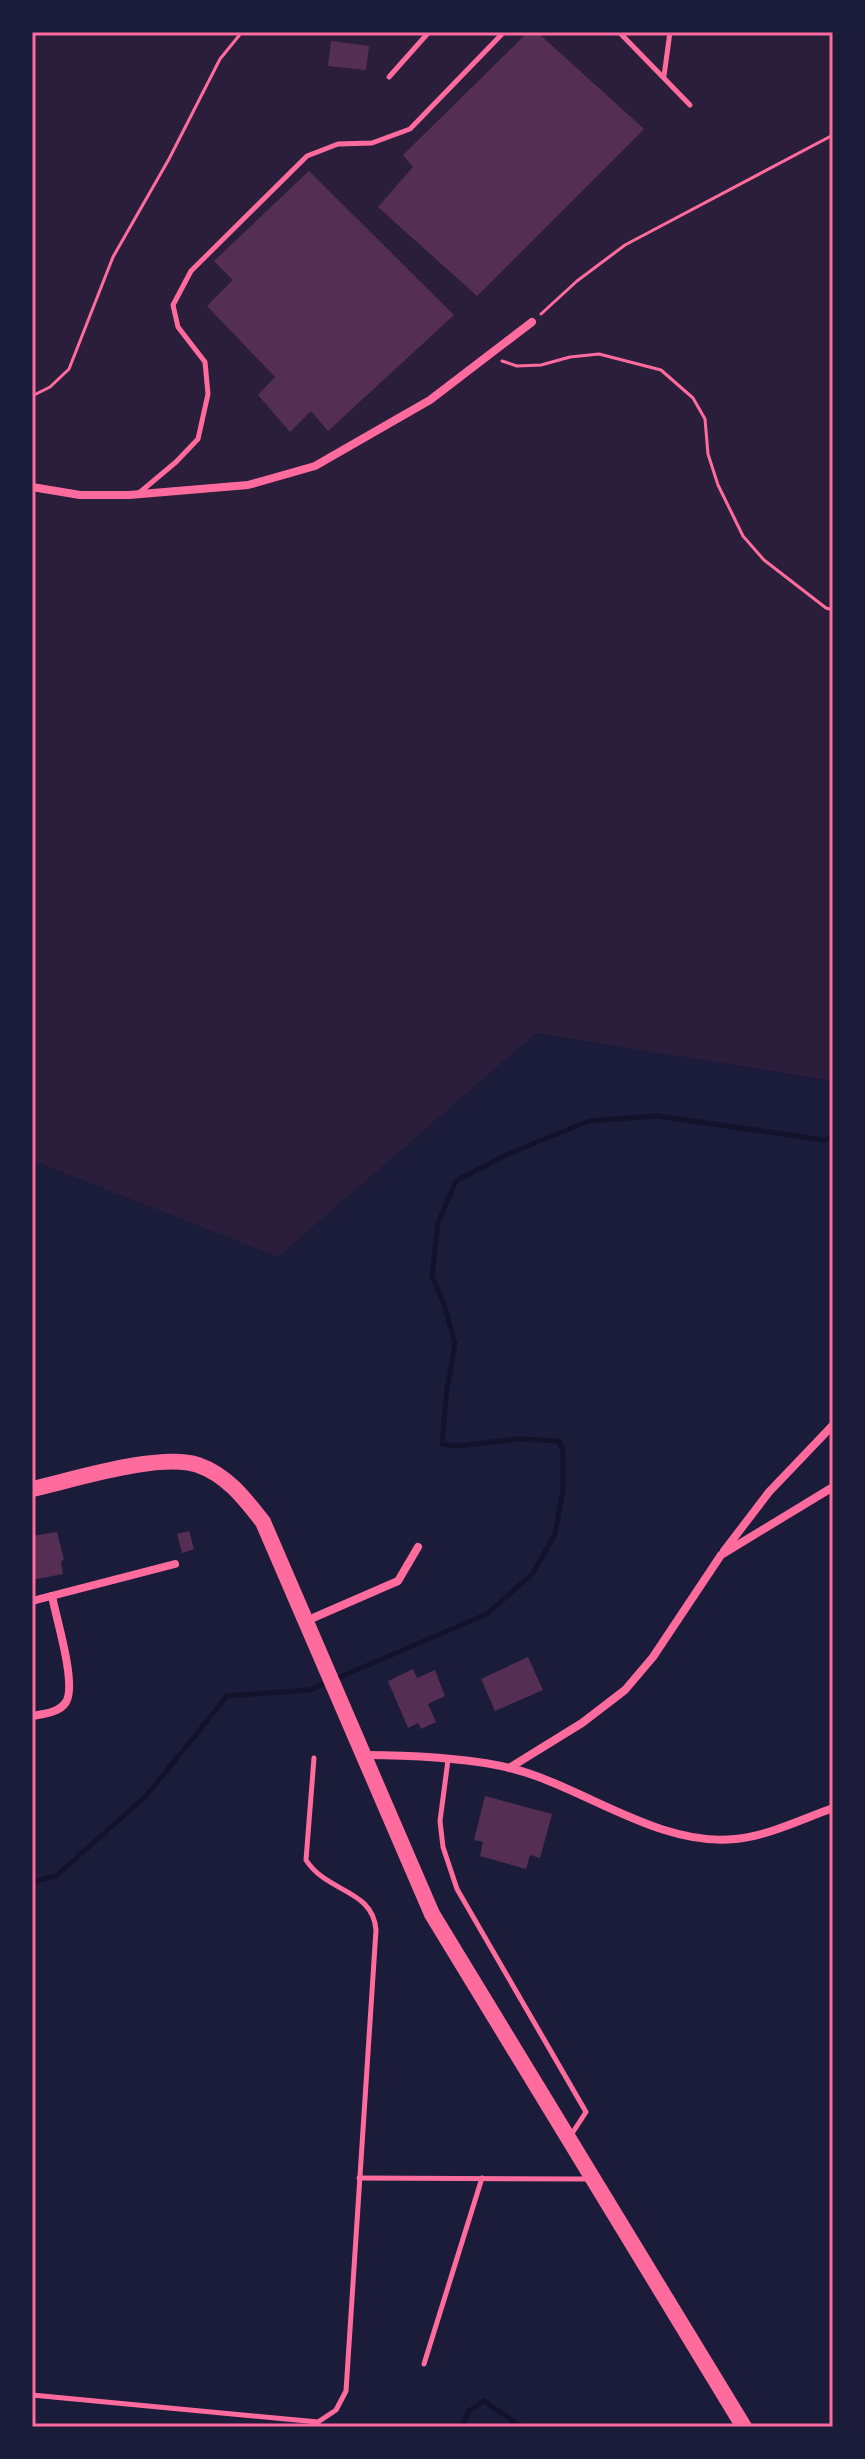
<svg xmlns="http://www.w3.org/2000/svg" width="865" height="2459" font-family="'Nunito Sans',sans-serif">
	<rect width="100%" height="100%" fill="#1b1b3a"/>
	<path fill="#2a1e3b" d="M32,32H833V1081L536,1033L278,1257L32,1160Z"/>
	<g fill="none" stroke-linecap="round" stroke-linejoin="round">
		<g stroke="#12122b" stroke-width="5">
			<path d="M32,1882L56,1876L147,1795L227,1696L310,1690L487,1614L533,1573L555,1534L563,1490V1451L559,1441L520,1439L457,1446L442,1444L447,1389L455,1344L445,1307L432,1276L438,1223L456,1181L508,1154L589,1121L657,1116L824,1140L833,1136"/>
			<path d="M461,2427L469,2411L484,2401L522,2427"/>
		</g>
	</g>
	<g fill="#542f53">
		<path d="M528,32H537L644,129L477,296L378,207L413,167L403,155Z"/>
		<path d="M331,41L369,46L366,70L328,66Z"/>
		<path d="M309,171L454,315L328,431L311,411L290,432L258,395L275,377L207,306L233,280L214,261Z"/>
		<path d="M189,1531L194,1549L182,1553L177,1534Z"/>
		<path d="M57,1532L64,1560L61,1561L63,1574L32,1580V1536Z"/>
		<path d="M528,1657L543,1690L495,1711L481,1679Z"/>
		<path d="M413,1669L417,1678L435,1670L445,1696L428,1704L436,1722L421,1729L418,1723L408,1728L388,1681Z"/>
		<path d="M485,1796L552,1814L540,1858L530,1855L526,1869L480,1856L483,1842L474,1840Z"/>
	</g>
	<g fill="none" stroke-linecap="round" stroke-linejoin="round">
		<g stroke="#ff6b9d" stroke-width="3">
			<path d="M541,314L577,281L625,245L833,135"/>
			<path d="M502,361L517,366L541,365L570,357L599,354L661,370L693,398L705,419L708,454L718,485L743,536L764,560L826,608L833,610"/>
			<path d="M32,396L50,387L69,369L113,257L169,159L220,59L242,32"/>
		</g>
		<g stroke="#ff6b9d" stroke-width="5">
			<path d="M619,32L690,105"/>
			<path d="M664,76L670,32"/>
			<path d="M389,77L429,32"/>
			<path d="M139,493L176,462L198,439L208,394L205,362L178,327L173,305L191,271L307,156L338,144L372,143L410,129L504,32"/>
			<path d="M448,1760L440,1821L443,1847L457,1889L586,2112L571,2135"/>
			<path d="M359,2178L588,2179"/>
			<path d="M424,2364L482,2178"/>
			<path d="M32,2395L318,2422L336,2410L346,2391L376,1930C373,1889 327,1893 306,1860L314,1758"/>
		</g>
		<g stroke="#ff6b9d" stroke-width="8">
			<path d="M32,487L80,495H129L248,485L315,466L430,400L532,322"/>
			<path d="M724,1551L769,1492L833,1425"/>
			<path d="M32,1601L175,1564"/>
			<path d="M306,1621L398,1581L418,1547"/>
			<path d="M32,1716C43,1714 59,1713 66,1702C77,1684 56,1618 52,1596"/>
			<path d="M365,1755C408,1755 469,1758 510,1768C583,1786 658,1847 735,1839C768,1836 802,1819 833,1808"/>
			<path d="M509,1768L582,1723L625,1690L653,1657L721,1555L833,1487"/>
		</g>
		<path stroke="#ff6b9d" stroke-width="16" d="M32,1489C73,1480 160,1452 198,1465C227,1475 245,1499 263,1522L432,1914L744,2427"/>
	</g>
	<rect width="865" height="2459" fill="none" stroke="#1b1b3a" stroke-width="68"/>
	<rect x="34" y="34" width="797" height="2391" fill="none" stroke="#ff6b9d" stroke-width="3"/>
</svg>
